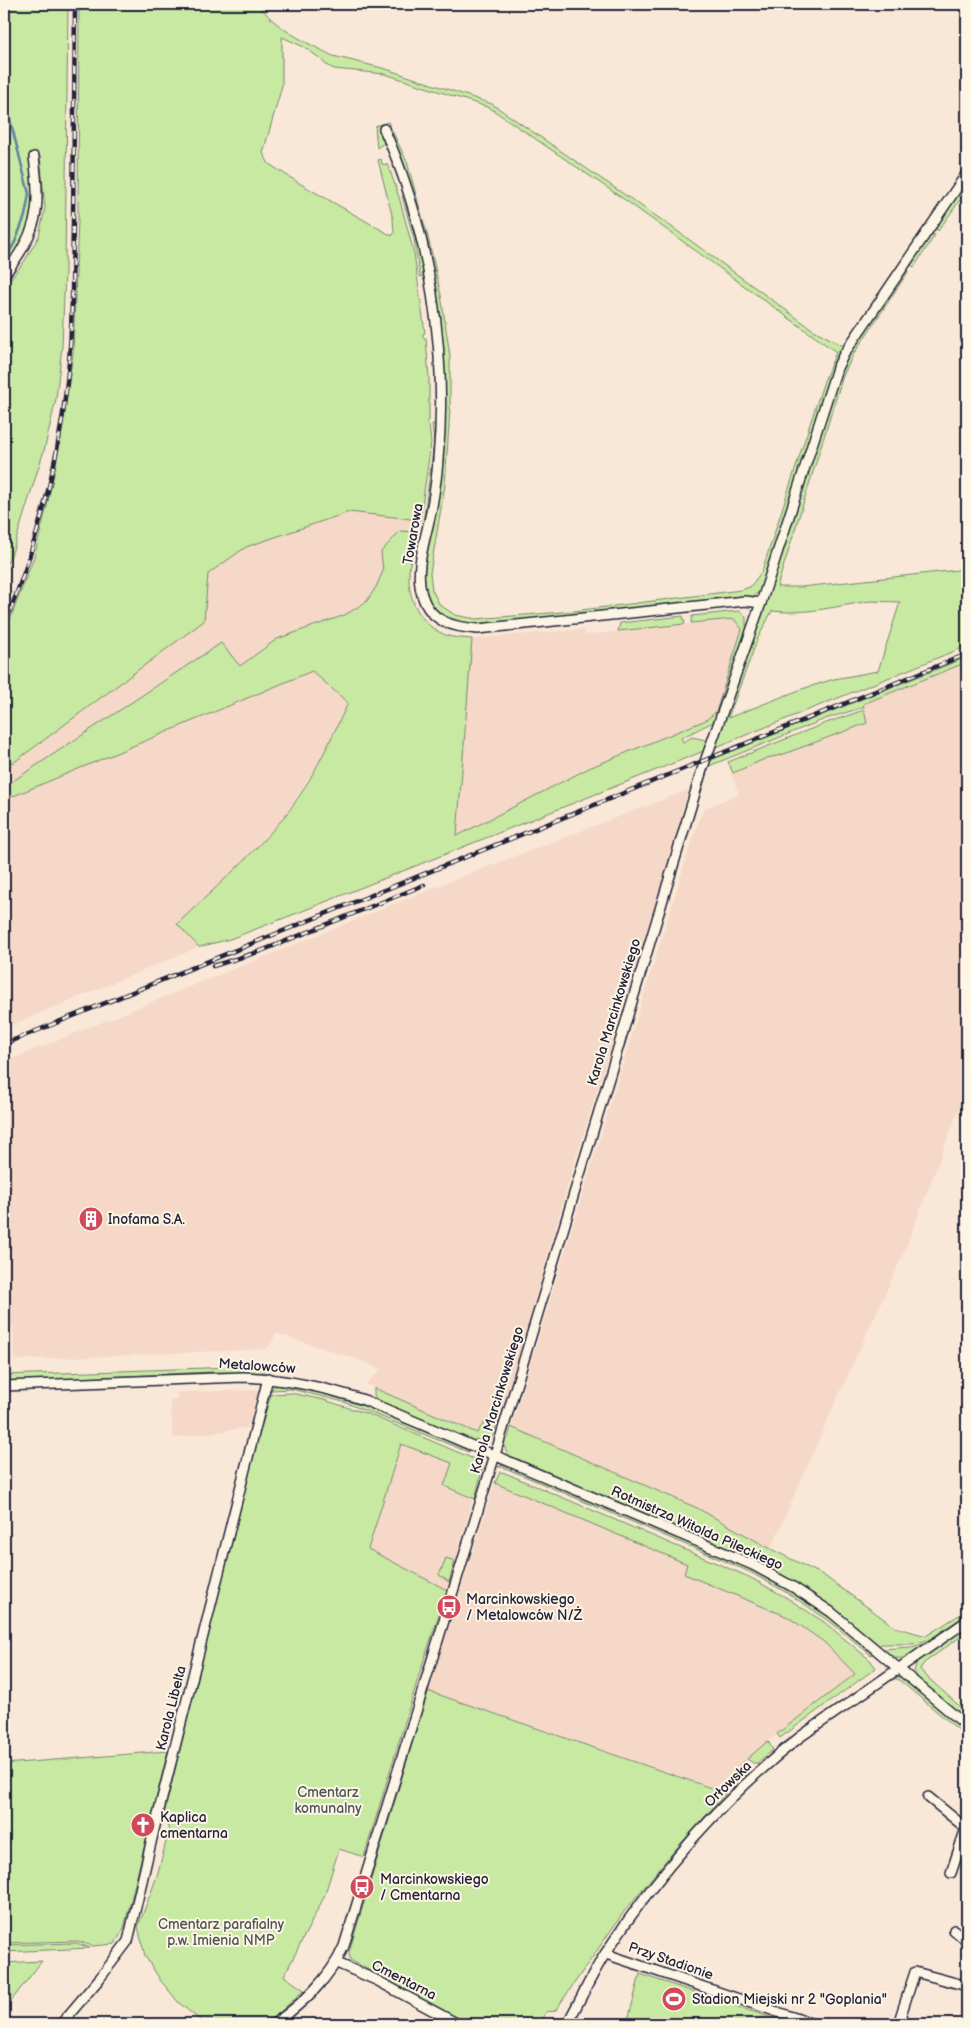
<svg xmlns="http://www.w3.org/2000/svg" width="971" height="2028" font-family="'Balsamiq Sans',sans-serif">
	<rect width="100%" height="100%" fill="#f9e8d7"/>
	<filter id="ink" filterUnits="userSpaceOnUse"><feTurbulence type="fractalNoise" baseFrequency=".02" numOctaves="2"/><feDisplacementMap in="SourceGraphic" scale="10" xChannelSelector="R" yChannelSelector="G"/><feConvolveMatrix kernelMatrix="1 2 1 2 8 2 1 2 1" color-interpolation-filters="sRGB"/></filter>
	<g filter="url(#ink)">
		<g fill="#f5d8c7">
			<path d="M349,512L420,520L418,532L400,531L381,552L383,571L376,587L367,601L345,615L277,639L239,666L221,643L4,787V759L13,762L204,621L208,574L246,547Z"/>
			<path d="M734,619L742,629L716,712L706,720L589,768L457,836L472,639L584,629L585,635Z"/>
			<path d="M967,662V1088L904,1252L827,1421L771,1549L697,1508L511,1427L654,962L699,819L705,808L739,794L731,774L767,758L781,755L867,723L863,704Z"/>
			<path d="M312,671L348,703L318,764L281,821L238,867L177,925L199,947L4,1028V800Z"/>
			<path d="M688,790L668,864L574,1164L501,1416H494L477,1433L366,1384L381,1370L366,1362L275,1333L272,1343L265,1349L14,1360L13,1326L4,1327V1062L461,877Z"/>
			<path d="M260,1390L251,1427L173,1438L170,1400L177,1399V1392Z"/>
			<path d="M402,1443L452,1463L445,1488L473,1498L447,1590L368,1549Z"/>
			<path d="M495,1483L688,1564L684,1574L788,1617L824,1642L855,1674L777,1734L715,1788L428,1691Z"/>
		</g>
		<g fill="#c8e9a2" stroke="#75866e" fill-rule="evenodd">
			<path d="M4,4H68L65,271L62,346L56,399L45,447L12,553L4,569V287L24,262L39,236L45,208L40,156H30C30,171 36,187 34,202C32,228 19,249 4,269Z"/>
			<path d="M79,4H259C273,28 308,43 333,56L386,69L492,104L669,225L812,329L845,347L761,591L753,596L489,624C462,624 433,620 426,590C419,561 438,506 441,474C449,385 443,313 421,227C413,193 403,158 387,127L384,143L377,148L375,126L388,122L407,162L429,241L441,295L450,356V408L445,485L430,573L432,590L440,605L455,615L476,619L574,611L741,590L750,587L762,571L824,381L836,352L628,202L490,108L385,74L334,69L325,64L321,59L304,47L282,37V86L263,153L269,164L299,183L392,236L394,233L393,219L378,160L381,159L382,164L388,165L399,197L414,253L425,333L423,334V338H426L429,378V421H427V425H429L431,443L420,520L349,512L246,547L208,574L204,621L13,763L4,759V635L34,557L47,506L61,439L73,353L78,220Z"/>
			<path d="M967,179V190L938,231L935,227Z"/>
			<path d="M404,195L425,275L420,277L414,239L402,196Z"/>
			<path d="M930,234L935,235L914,267L909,264Z"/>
			<path d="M905,270L908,272L853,355L843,376L777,587H801L967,569V646L714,748L840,369L847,355ZM870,601L900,602L878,671L834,679L802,689L728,718L758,638L772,611C804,615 838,606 870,601Z"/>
			<path d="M432,424H436C436,443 431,509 423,523L434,443Z"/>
			<path d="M400,531L418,532C415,546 409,561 409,575C408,598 419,622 441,633C450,638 462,638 472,639L457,836L589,768L706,720L716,712L742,629L734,619L691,623L692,616L739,611L746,617V626L748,627L715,721L681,738L683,742L692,737L706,740L704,751L300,912L230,939L199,947L177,924C212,891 248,859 280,822C309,788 329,743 348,703L312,671L4,800V787L221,643L240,666L277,639L345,615L367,601L376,587L383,571L381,552Z"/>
			<path d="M683,616L685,624L618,631L620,623Z"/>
			<path d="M967,657V662L863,704L864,707L825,719L709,766L710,760Z"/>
			<path d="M864,710L867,723L781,755L767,758L733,773L728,762L826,723Z"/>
			<path d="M263,1366L265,1367V1371L261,1373L210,1372L4,1382V1375Z"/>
			<path d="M282,1385C349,1396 409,1423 471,1449L468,1452L344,1402L291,1389L271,1390L275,1386Z"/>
			<path d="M374,1388L477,1433C483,1424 488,1416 501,1416L492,1438L485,1442L476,1439L472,1441L377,1401L374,1395Z"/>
			<path d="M291,1393L324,1400L368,1414L481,1462L483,1466L475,1499L444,1486L452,1463L401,1444L368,1549L447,1590L420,1672L364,1857L339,1849L324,1897L284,1976L304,1990L279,2013L262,2024H205L179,2003L161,1981L145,1956L138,1927L157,1876L169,1830L165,1820L163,1818L252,1459L271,1394Z"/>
			<path d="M511,1427L697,1508L771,1549L823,1575L895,1627L926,1636L959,1615L961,1618L929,1640L911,1644H881L879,1646L841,1614L797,1585L761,1564L716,1543L511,1457C504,1452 504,1445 505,1438H508Z"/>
			<path d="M505,1464L751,1569L791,1590L830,1616L873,1652L871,1655L828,1620L789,1594L750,1572L503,1467H498Z"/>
			<path d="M500,1472L505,1473L749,1577L787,1598L824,1622L870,1660L876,1668L780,1738L777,1734L855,1674L824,1642L788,1617L684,1574L687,1564L495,1483Z"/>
			<path d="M446,1558L455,1561L449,1582L439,1575Z"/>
			<path d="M967,1626V1632L924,1663L920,1669L926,1676L967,1713V1721L918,1679L914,1671L917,1661Z"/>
			<path d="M929,1642C911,1654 902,1668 883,1649L911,1647Z"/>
			<path d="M895,1676L903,1678L967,1732V1737L898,1679H889Z"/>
			<path d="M428,1691L726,1793L668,1858L623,1913L555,2011L546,2012L543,2019L536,2024H469L350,1960L349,1952Z"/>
			<path d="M768,1741L773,1750L757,1763H753L747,1759Z"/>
			<path d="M168,1751L124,1928L115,1944L92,1946L78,1941L4,1943V1764Z"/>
			<path d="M744,1761L750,1770L743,1777L733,1772Z"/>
			<path d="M77,1943L90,1948L4,1952V1945Z"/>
			<path d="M42,1961L4,2010V1963Z"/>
			<path d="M640,1974L790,2024H627Z"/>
		</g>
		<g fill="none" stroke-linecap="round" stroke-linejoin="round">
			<path stroke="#6080a2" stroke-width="2.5" d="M4,96L29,194L25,216L15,242L4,261"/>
			<defs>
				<g id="minor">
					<path d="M384,129C429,229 448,351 438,460C437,477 434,495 431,512C426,538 414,569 422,595C430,622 453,627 478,629L745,601L761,603"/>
					<path d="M4,275C38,232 41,211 34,157"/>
					<path d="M4,1386L243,1377C285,1379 324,1387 364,1400L753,1565L793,1587L831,1612L967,1726"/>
					<path d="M928,1797L967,1829"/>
					<path d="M951,1873L966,1828"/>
					<path d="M954,1930L967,1941"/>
					<path d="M606,1954L813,2024"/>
					<path d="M337,1963L376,1980L458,2024"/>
					<path d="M61,2024L100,1978L128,1941L154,1830L268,1378"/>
					<path d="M274,2024C303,2003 330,1979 344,1946L506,1419L702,770L761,603L837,368L844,354L967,173"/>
					<path d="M567,2024C580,2001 591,1976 605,1954C656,1875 726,1795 800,1737L967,1621"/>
					<path d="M898,2024L915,1972L967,1986"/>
				</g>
			</defs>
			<use href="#minor" stroke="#22223b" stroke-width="12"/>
			<use href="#minor" stroke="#fcf5e5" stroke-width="9"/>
			<defs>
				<g id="rail">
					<path d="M4,626C36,548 58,466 67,382C73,329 72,276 73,223C74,150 74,77 75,4"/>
					<path d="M213,966L261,951L424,885"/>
					<path d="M4,1044L967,654"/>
				</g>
			</defs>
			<use href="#rail" stroke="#22223b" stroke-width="4.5"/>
			<use href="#rail" stroke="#fcf5e5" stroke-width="2.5" stroke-dasharray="8" stroke-linecap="butt"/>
		</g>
	</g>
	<defs>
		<symbol id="building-disc" viewBox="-11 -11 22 22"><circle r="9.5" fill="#d1495b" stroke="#fcf5e5"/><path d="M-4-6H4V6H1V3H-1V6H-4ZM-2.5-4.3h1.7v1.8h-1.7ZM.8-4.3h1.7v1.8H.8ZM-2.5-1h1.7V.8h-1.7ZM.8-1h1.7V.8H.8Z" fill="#fff"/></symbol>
		<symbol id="bus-disc" viewBox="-11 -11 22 22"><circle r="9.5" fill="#d1495b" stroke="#fcf5e5"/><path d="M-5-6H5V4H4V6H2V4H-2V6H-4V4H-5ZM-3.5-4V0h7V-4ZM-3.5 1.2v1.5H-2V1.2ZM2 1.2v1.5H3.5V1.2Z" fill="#fff"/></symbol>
		<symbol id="church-disc" viewBox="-11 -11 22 22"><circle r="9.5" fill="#d1495b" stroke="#fcf5e5"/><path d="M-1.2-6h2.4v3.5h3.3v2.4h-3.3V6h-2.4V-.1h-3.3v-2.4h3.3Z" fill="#fff"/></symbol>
		<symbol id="stadium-disc" viewBox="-11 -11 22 22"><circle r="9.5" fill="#d1495b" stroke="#fcf5e5"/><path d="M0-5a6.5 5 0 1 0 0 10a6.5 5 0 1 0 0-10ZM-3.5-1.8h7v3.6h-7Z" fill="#fff"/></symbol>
	</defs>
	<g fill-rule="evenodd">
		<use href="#building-disc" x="77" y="1205" width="28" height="28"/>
		<use href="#bus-disc" x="435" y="1593" width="28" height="28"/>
		<use href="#church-disc" x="129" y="1811" width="28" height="28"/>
		<use href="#bus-disc" x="348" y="1873" width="28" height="28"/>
		<use href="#stadium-disc" x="660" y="1985" width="28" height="28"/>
	</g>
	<g text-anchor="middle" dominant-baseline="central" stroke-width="4" stroke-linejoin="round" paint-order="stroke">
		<g font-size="14" fill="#22223b" stroke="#fcf5e5">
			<text transform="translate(413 534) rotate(-80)">Towarowa</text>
			<text transform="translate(614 1012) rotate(-73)">Karola Marcinkowskiego</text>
			<text transform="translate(257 1366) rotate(4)">Metalowców</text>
			<text transform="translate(497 1400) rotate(-73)">Karola Marcinkowskiego</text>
			<text transform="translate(697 1528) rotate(24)">Rotmistrza Witolda Pileckiego</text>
			<text transform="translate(171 1708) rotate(-76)">Karola Libelta</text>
			<text transform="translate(728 1784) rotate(-44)">Orłowska</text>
			<text transform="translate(671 1961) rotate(19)">Przy Stadionie</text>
			<text transform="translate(404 1980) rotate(27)">Cmentarna</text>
		</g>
		<g font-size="14" fill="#22223b" stroke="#fcf5e5" text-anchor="start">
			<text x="108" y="1219">Inofama S.A.</text>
			<text x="466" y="1599">Marcinkowskiego<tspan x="466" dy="16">/ Metalowców N/Ż</tspan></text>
			<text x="160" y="1817">Kaplica<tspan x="160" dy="16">cmentarna</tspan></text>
			<text x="380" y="1879">Marcinkowskiego<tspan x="380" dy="16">/ Cmentarna</tspan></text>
			<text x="692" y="1999">Stadion Miejski nr 2 "Goplania"</text>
		</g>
		<g font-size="14" fill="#4c5455" stroke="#fcf5e5">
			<text x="328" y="1792">Cmentarz<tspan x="328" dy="16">komunalny</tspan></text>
			<text x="221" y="1924">Cmentarz parafialny<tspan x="221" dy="16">p.w. Imienia NMP</tspan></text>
		</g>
	</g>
	<rect width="971" height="2028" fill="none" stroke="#fcf5e5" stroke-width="20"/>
	<rect x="10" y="10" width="951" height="2008" fill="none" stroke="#22223b" stroke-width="2" filter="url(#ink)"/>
</svg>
